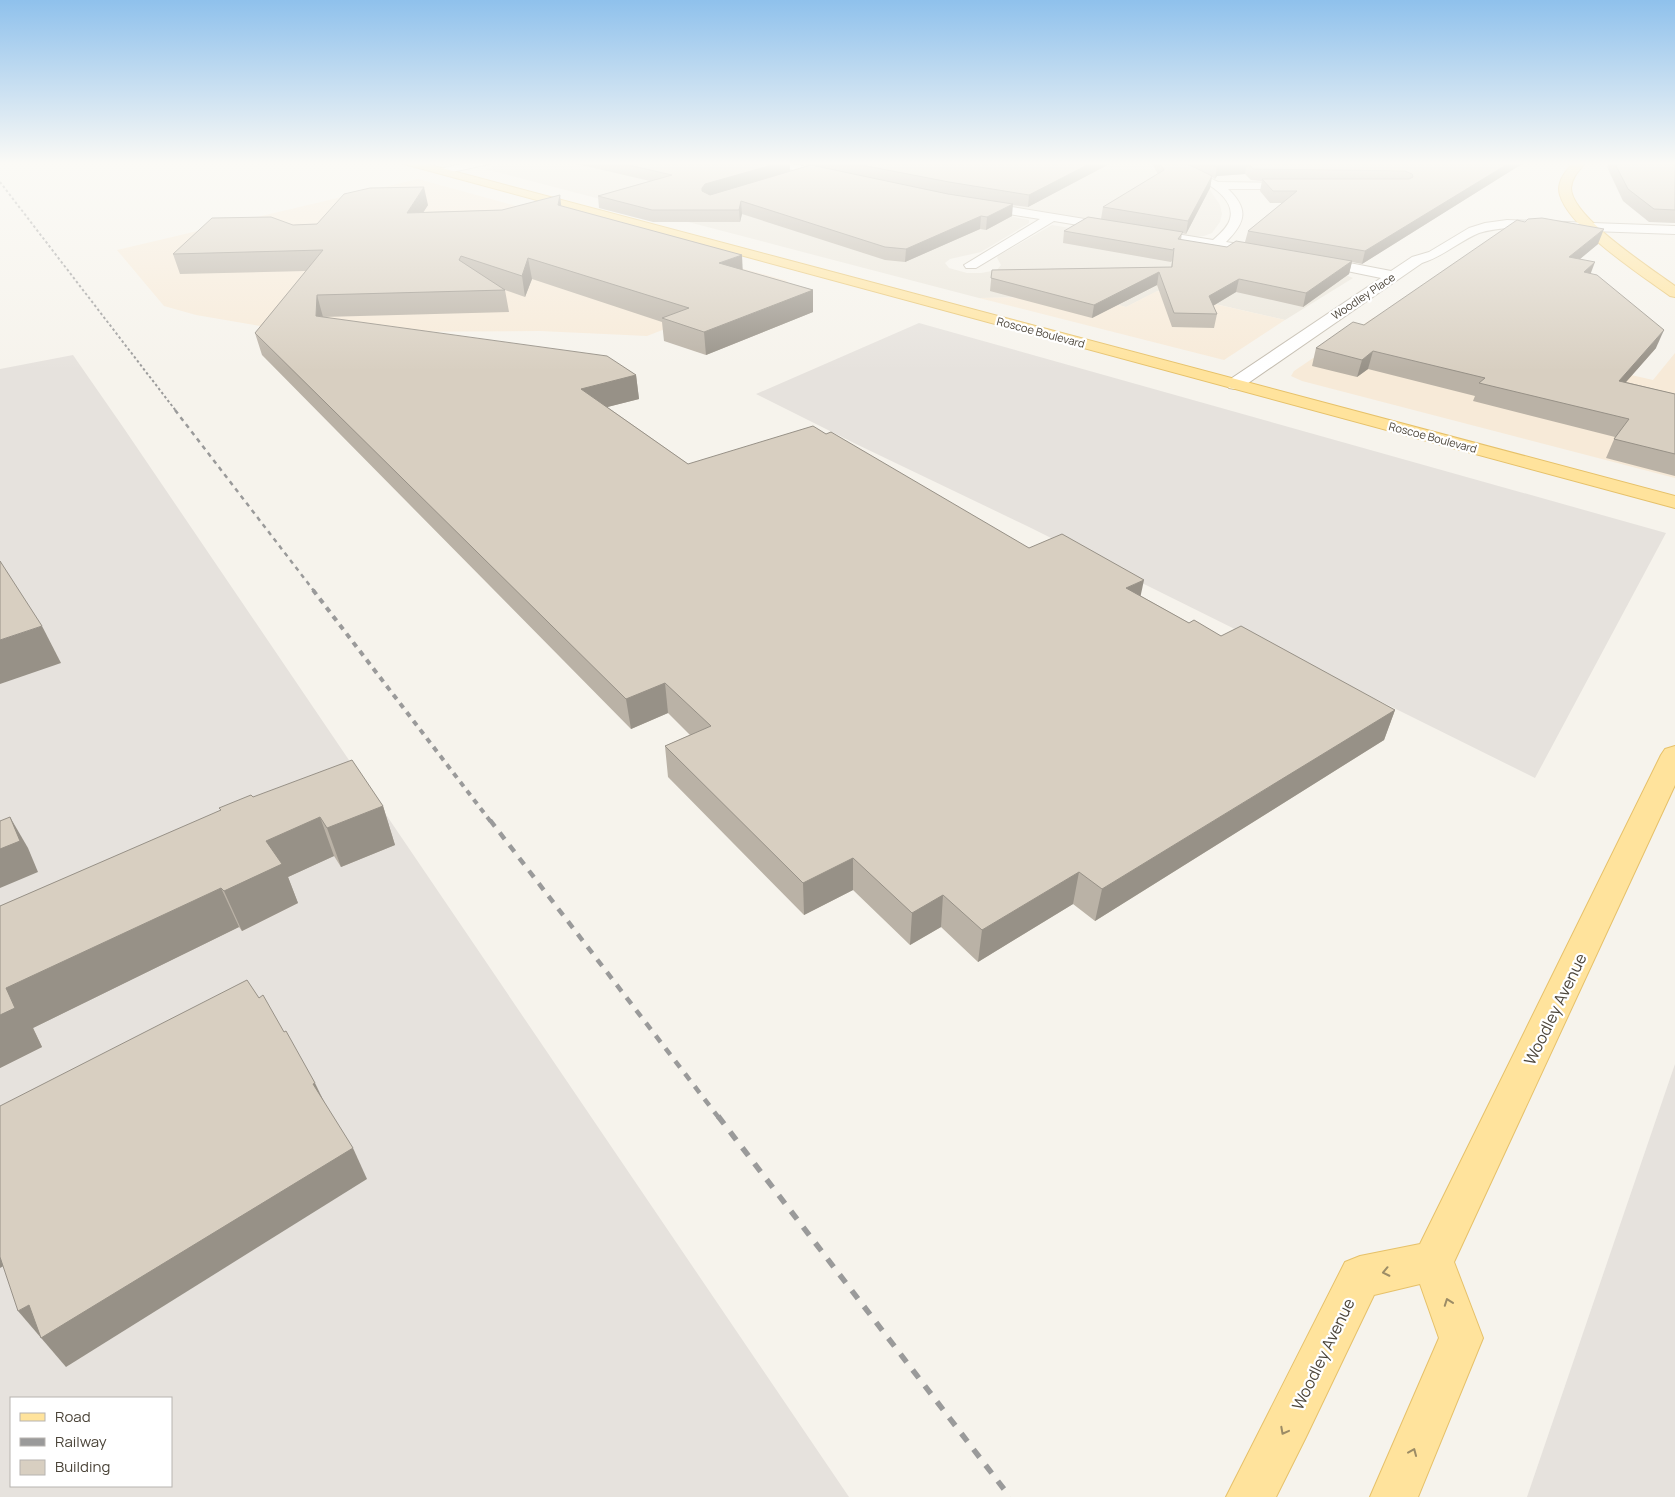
<svg xmlns="http://www.w3.org/2000/svg" width="1675" height="1497" font-family="Manrope,sans-serif">
	<rect width="100%" height="100%" fill="#f6f3ec"/>
	<g fill="#eae5da">
		<path d="M510,162H752L790,173L1029,220V223L981,252L950,259L945,263L949,268L967,273H981L997,270L1001,265L997,258L998,256L1052,225L1305,267L1346,275L1353,278L1285,320L1158,291L1126,307L1048,287L1032,297L979,298L485,169Z"/>
		<path d="M786,162H1153L1195,180L1210,190L1220,205L1222,214L1220,222L1212,233L1204,236L1193,237L953,198Z"/>
	</g>
	<g fill="#f7ead8">
		<path d="M418,179L788,281L647,336L540,331L350,332L272,328L196,315L164,306L117,250Z"/>
		<path d="M1048,287L1126,307L1157,291L1285,320L1224,360L979,298L1032,297Z"/>
		<path d="M1374,317L1653,380L1675,353V478L1302,381L1291,376L1294,371Z"/>
	</g>
	<g fill="#e6e2dd" fill-rule="evenodd">
		<path d="M919,323L1666,533L1535,778L1027,526L856,444L756,394Z"/>
		<path d="M73,355L123,427L849,1497H0V369ZM11,1398H171V1486H11Z"/>
		<path d="M1675,1064V1497H1527Z"/>
	</g>
	<g fill="none" stroke-linecap="round" stroke-linejoin="round">
		<defs>
			<g id="street">
				<path d="M471,162H490L489,164L443,174L437,171L439,169Z"/>
				<path d="M765,162H784L839,174L841,176L835,179L766,164Z"/>
				<path d="M1162,162H1176L1218,182L1299,183L1305,186L1299,189H1228C1249,209 1246,222 1226,242L1271,249L1273,252L1271,255L1266,256L1054,221L976,268H966L964,265L1040,219L971,208L969,205L975,201L1213,240C1220,234 1228,227 1230,219C1238,191 1183,171 1163,164Z"/>
				<path d="M1507,220L1675,226V234L1507,228C1498,229 1488,230 1479,233C1458,242 1444,256 1422,263L1241,388L1235,389L1229,388L1226,384L1229,380L1381,278L1308,263L1306,260L1308,257L1313,256L1391,271L1412,257L1429,252L1469,228L1485,223Z"/>
			</g>
			<g id="primary">
				<path d="M403,162H419L1675,496V508L404,164Z"/>
				<path d="M1575,162H1586C1580,170 1572,176 1571,188C1571,217 1652,269 1675,286V297L1670,296C1641,275 1570,229 1560,195C1556,182 1566,170 1575,162Z"/>
				<path d="M1675,746V785L1454,1262L1483,1338L1418,1497H1370L1439,1338L1420,1284L1374,1295L1306,1437L1276,1497H1226L1345,1262L1360,1256L1420,1244L1661,755L1665,749Z"/>
			</g>
		</defs>
		<use href="#street" stroke="#c2bbae" stroke-width="2"/>
		<use href="#primary" stroke="#e6c16a" stroke-width="2"/>
		<use href="#street" fill="#fff" fill-rule="evenodd"/>
		<use href="#primary" fill="#ffe39c" fill-rule="evenodd"/>
		<path stroke="#9a9a9a" stroke-width="2" stroke-dasharray="2.5 2.5" stroke-linecap="butt" d="M0,182L176,411"/>
		<path stroke="#9a9a9a" stroke-width="2.5" stroke-dasharray="4.5 4.5" stroke-linecap="butt" d="M175,410L314,591"/>
		<path stroke="#9a9a9a" stroke-width="4" stroke-dasharray="5.5 5.5" stroke-linecap="butt" d="M313,590L491,822"/>
		<path stroke="#9a9a9a" stroke-width="4.5" stroke-dasharray="8 8" stroke-linecap="butt" d="M490,820L719,1118"/>
		<path stroke="#9a9a9a" stroke-width="5.5" stroke-dasharray="10 10" stroke-linecap="butt" d="M718,1116L1010,1497"/>
	</g>
	<g fill="#bab2a6" fill-rule="evenodd">
		<path d="M568,162H789L790,171L809,165L791,162H1113L1028,207L1012,205V216L986,230L980,229L905,262L885,260L742,214L740,222H653L599,208L598,196L650,181Z"/>
		<path d="M1151,162H1525L1362,264L1352,262L1349,274L1303,307L1236,292L1213,306L1217,314L1214,328L1172,327L1157,285L1092,318L990,291L992,270L1171,267L1172,261L1171,262L1063,243L1064,231L1101,219L1103,207L1158,174ZM1245,174L1251,180L1262,181L1260,191L1270,203H1282L1248,231L1245,242L1227,247L1181,240L1182,233L1186,234L1210,188L1212,177L1215,179L1217,176Z"/>
		<path d="M1609,162H1675V223L1649,222L1623,201L1607,167Z"/>
		<path d="M428,205L423,212L502,210L561,206L743,270L813,290V312L706,355L664,341L662,322L532,279L525,297L505,290L509,312L323,317L636,375L639,399L607,407L688,464L1029,548L1141,596L1189,623L1221,636L1395,710L1384,740L1095,921L1073,904L978,962L941,927L910,945L853,890L804,915L668,777L665,746L690,735L668,713L631,729L262,355L255,333L306,271L180,274L173,254L293,225L317,224Z"/>
		<path d="M1525,222L1598,244L1580,259L1590,273L1656,348L1626,382L1675,394V476L1606,458L1615,437L1473,401L1475,396L1368,369L1357,377L1312,366L1316,348L1364,325Z"/>
		<path d="M253,797L383,806L395,845L341,867L334,856L288,877L298,903L242,931L239,927L33,1028L42,1047L0,1068V906Z"/>
	</g>
	<g fill="#979187">
		<path d="M783,162H789L790,171L702,200V188L705,184Z"/>
		<path d="M1093,162H1113L1028,207L1029,195Z"/>
		<path d="M1247,162L1245,174L1217,176L1215,179L1217,167L1219,165Z"/>
		<path d="M1511,162H1525L1362,264L1365,251Z"/>
		<path d="M1212,176L1210,188L1186,234L1188,221Z"/>
		<path d="M424,187L428,205L411,232L407,213Z"/>
		<path d="M560,195L562,213L558,205Z"/>
		<path d="M741,201L742,214L740,222L739,210Z"/>
		<path d="M1013,204L1012,216L986,230L987,217Z"/>
		<path d="M981,216L980,229L905,262L906,249Z"/>
		<path d="M1604,229L1598,244L1563,273L1569,257Z"/>
		<path d="M742,255L743,276L719,263Z"/>
		<path d="M528,258L532,279L525,297L522,276Z"/>
		<path d="M1352,261L1349,274L1303,307L1306,293Z"/>
		<path d="M1595,262L1589,278L1584,272Z"/>
		<path d="M1159,272L1157,285L1092,318L1094,305Z"/>
		<path d="M1239,279L1236,292L1206,310L1209,296Z"/>
		<path d="M813,290V312L706,355L704,332Z"/>
		<path d="M317,295L323,317L316,316Z"/>
		<path d="M1664,330L1656,348L1611,399L1619,381Z"/>
		<path d="M1373,351L1368,369L1357,377L1362,360Z"/>
		<path d="M636,375L639,399L584,413L581,389Z"/>
		<path d="M1144,580L1138,608L1126,588Z"/>
		<path d="M42,626L61,663L0,684V640Z"/>
		<path d="M665,683L668,713L631,729L626,699Z"/>
		<path d="M1395,710L1384,740L1095,921L1102,889Z"/>
		<path d="M383,806L395,845L341,867L327,828Z"/>
		<path d="M10,817L28,848L38,872L0,888V849Z"/>
		<path d="M320,817L334,856L288,877L298,903L242,931L224,891L266,841Z"/>
		<path d="M853,858V890L804,915L803,883Z"/>
		<path d="M1079,872L1073,904L978,962L982,930Z"/>
		<path d="M221,888L239,927L33,1028L42,1047L0,1068V1015L6,988Z"/>
		<path d="M943,895L941,927L910,945L912,913Z"/>
		<path d="M315,1083L330,1114L313,1084Z"/>
		<path d="M353,1148L367,1179L66,1367L18,1311L29,1305Z"/>
		<path d="M0,1240L16,1259L0,1268Z"/>
	</g>
	<g fill="#d8cfc1" stroke="#979187">
		<path d="M615,162H783L705,184L702,188V191L710,195L811,165L948,194L1013,204L987,217L981,216L906,249L885,247L741,201L739,210H652L598,196L672,175Z"/>
		<path d="M846,162H1093L1029,195L949,182Z"/>
		<path d="M1159,162H1182L1196,168L1212,176L1188,221L1103,207L1164,170Z"/>
		<path d="M1205,162H1511L1365,251L1248,231L1297,191H1273L1262,179H1409L1413,177L1412,174L1405,171L1253,169L1247,162L1219,165L1217,167Z"/>
		<path d="M1614,162H1675V210L1654,209L1628,189Z"/>
		<path d="M424,187L407,213L502,210L560,195L558,205L742,255L719,263L813,290L704,332L662,318L689,308L528,258L522,276L461,256L459,260L505,290L317,295L316,316L607,356L636,375L581,389L688,464L813,426L826,434L831,432L1029,548L1062,534L1144,580L1126,588L1189,623L1194,620L1221,636L1241,626L1395,710L1102,889L1079,872L982,930L943,895L912,913L853,858L803,883L665,746L711,726L665,683L626,699L255,333L323,250L173,254L212,218L271,217L293,225L317,224L344,194L370,188Z"/>
		<path d="M1088,217L1183,232L1178,239L1227,247L1236,241L1352,261L1306,293L1239,279L1209,296L1217,314L1174,313L1159,272L1094,305L991,278L992,270L1172,267L1174,248L1173,250L1064,231Z"/>
		<path d="M1542,218L1604,229L1569,257L1595,262L1584,272L1597,275L1664,330L1619,381L1675,394V454L1614,439L1629,419L1479,383L1485,378L1373,351L1362,360L1316,348L1353,322L1364,325L1517,220L1525,222L1528,219Z"/>
		<path d="M0,561L42,626L0,640Z"/>
		<path d="M352,760L383,806L327,828L320,817L266,841L282,864L224,891L221,888L6,988L15,1008L0,1015V906L221,810L219,808L251,795L253,797Z"/>
		<path d="M10,817L20,841L0,849V821Z"/>
		<path d="M247,980L259,998L263,995L284,1032L286,1031L315,1083L313,1084L353,1148L41,1338L29,1305L18,1311L0,1257V1106Z"/>
	</g>
	<defs><path id="oneway-chevron" d="M-2-3.5L2.5 0L-2 3.5" fill="none" stroke-width="1.6" stroke-linecap="round" stroke-linejoin="round" transform="scale(1.25)"/></defs>
	<g stroke="#9c8c66">
		<use href="#oneway-chevron" transform="translate(1386 1272) rotate(168)"/>
		<use href="#oneway-chevron" transform="translate(1448 1302) rotate(-110)"/>
		<use href="#oneway-chevron" transform="translate(1284 1431) rotate(118)"/>
		<use href="#oneway-chevron" transform="translate(1413 1452) rotate(-67)"/>
	</g>
	<linearGradient id="sky" x2="0" y2="1"><stop stop-color="#8fc1ec"/><stop offset="0.44" stop-color="#fbfaf6"/><stop offset="1" stop-color="#fbfaf6" stop-opacity="0"/></linearGradient>
	<rect width="1675" height="371" fill="url(#sky)"/>
	<g text-anchor="middle" dominant-baseline="central" stroke-width="4.5" stroke-linejoin="round" paint-order="stroke">
		<g font-size="11" fill="#4b4439" stroke="#fff">
			<text transform="translate(1363 296) rotate(-34)">Woodley Place</text>
			<text transform="translate(1041 332) rotate(15)">Roscoe Boulevard</text>
			<text transform="translate(1433 437) rotate(15)">Roscoe Boulevard</text>
		</g>
		<g font-size="16" fill="#4b4439" stroke="#fff">
			<text transform="translate(1555 1009) rotate(-64)">Woodley Avenue</text>
			<text transform="translate(1323 1354) rotate(-64)">Woodley Avenue</text>
		</g>
	</g>
	<rect x="10" y="1397" width="162" height="90" fill="#ffffff" stroke="#b7b4b0"/>
	<rect x="20" y="1413" width="25" height="8" fill="#ffe39c" stroke="#b7b4b0"/>
	<text x="55" y="1422" font-size="15" fill="#4b4439">Road</text>
	<rect x="20" y="1438" width="25" height="8" fill="#9a9a9a" stroke="#b7b4b0"/>
	<text x="55" y="1447" font-size="15" fill="#4b4439">Railway</text>
	<rect x="20" y="1460" width="25" height="15" fill="#d8cfc1" stroke="#b7b4b0"/>
	<text x="55" y="1472" font-size="15" fill="#4b4439">Building</text>
</svg>
